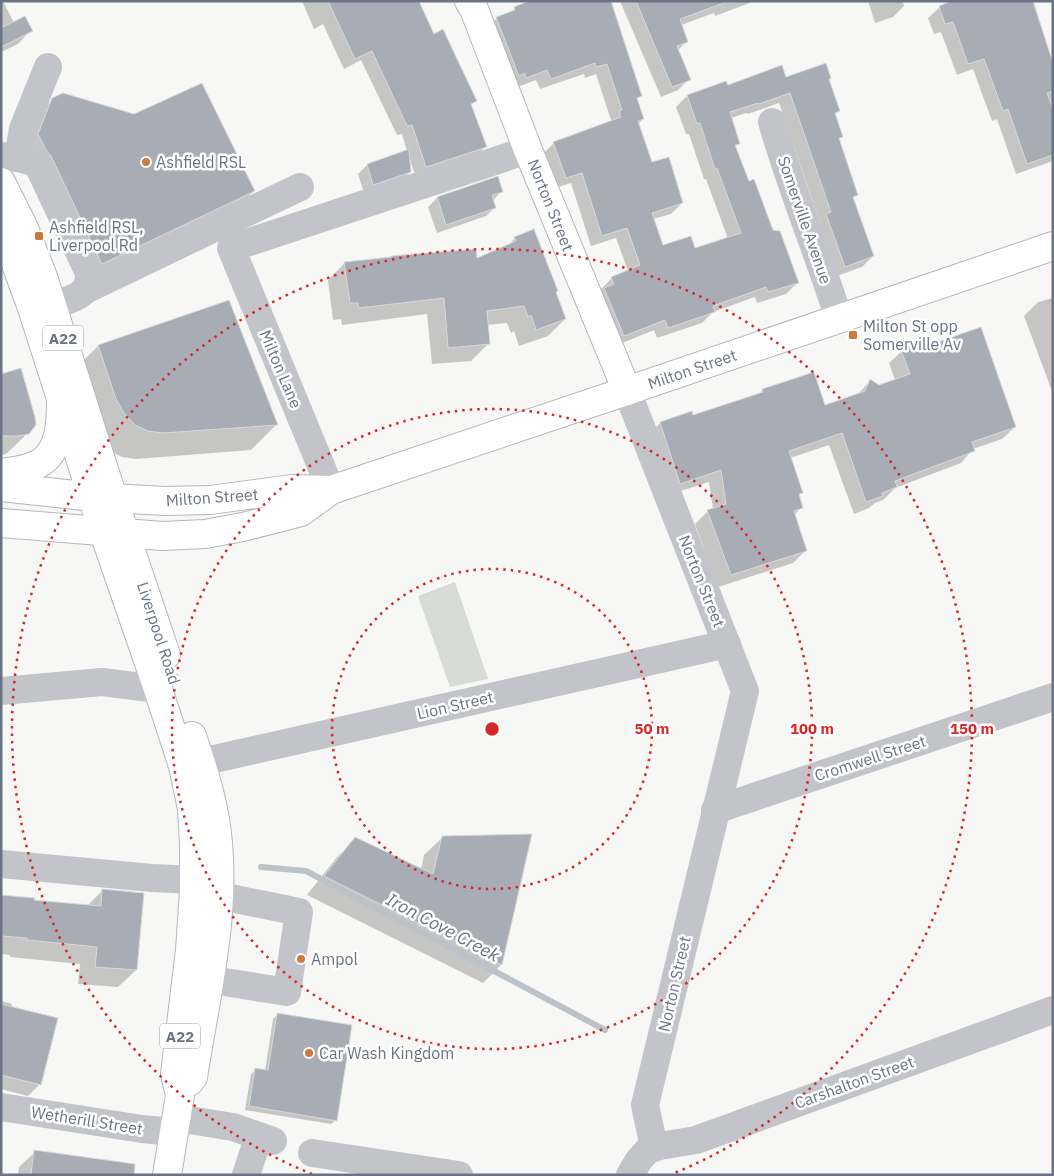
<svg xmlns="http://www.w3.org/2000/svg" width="1054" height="1176" font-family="'IBM Plex Sans',sans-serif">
	<rect width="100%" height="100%" fill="#f7f8f5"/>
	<path fill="#d6dcd5" d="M455,582L488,679L450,687L418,596Z"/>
	<g fill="#0003">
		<path d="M1,1H3L14,23L31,30L18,44L1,52Z"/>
		<path d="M302,1H418L433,35L475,101L471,105L485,147L475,157L416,177L409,157L410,172L401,181L364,193L358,174L367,165L407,151L402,134L397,135L361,60L344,69L323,24L314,29Z"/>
		<path d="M609,1L640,96L636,100L643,119L638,124L651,164L682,203L671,214L653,219L663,247L695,250L728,239L706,179H704L689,134H686L676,107L687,96L725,83L727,86L785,79L828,80L838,111L834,115L842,137L838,140L857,195L852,199L873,256L862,267L834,277L815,226L820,222L779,103L748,114L746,113L731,118L739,143L735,147L748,183L797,283L786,294L757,303L755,297L713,312L702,323L657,338L654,330L613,347L594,300L602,292L601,289L612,278L628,271L616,238L591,246L571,183L555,188L543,154L554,143L608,123L611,120L596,74L585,78L584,74L540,89L536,80L515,88L486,29L497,18L510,13L515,8Z"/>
		<path d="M620,1H755L715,16L714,13L681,25L687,41L678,50L689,79L678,90L661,97Z"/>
		<path d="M868,1H902L904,6L893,17L875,23Z"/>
		<path d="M940,7L1053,67V161L1016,174L997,119L992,121L973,69L957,75L941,32L934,34L928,18Z"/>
		<path d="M53,99L254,191L235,209L84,282L28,168L34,118Z"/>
		<path d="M502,191L493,200L495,207L486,216L437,233L428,207L437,198Z"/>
		<path d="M515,238L555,292L565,319L548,336L519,346L514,331L511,333L507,323L487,325L488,344L471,361L432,364L427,314L342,325L341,319L333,320L328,280L345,263L476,260L508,246Z"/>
		<path d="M1053,298V391H1052L1024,316L1038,302Z"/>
		<path d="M229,301L277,424L251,450L136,459L122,457L109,451L72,372L98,346Z"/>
		<path d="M929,347L1015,427L1002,439L973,449L961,463L895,488L883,500L875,503L869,508L854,514L829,445L790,458L802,492L798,496L802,507L794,515L806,550L793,563L718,587L695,524L708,511L713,509L709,482L668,495L648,436L660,423L691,412L693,417L758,395L763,390L824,406L857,395L871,380L878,386L895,380L889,363L902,351Z"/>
		<path d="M1,375L28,433L6,454L1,455Z"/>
		<path d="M443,837L501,965L483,983L307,895L337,857L356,839L421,870L424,855Z"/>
		<path d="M103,890L136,970L118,987L78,984L80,964L10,957V955L1,954V896L33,901L87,906Z"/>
		<path d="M1,1001L12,1004L11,1008L40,1084L28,1096L1,1089Z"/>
		<path d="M277,1015L336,1120L331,1124L245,1110L251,1074L256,1070L265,1071L273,1019Z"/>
		<path d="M35,1152L109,1175H18L19,1167Z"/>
	</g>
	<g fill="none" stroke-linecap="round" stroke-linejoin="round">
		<path stroke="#bbc2c8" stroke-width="6" d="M261,867L306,871L605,1030"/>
	</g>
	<g fill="#a8adb5" stroke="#d9d9d8">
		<path d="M328,1H419L434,34L443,29L450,44L477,101L471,104L487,147L426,167L412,125L407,126L372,51L355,59Z"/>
		<path d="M529,1H611L642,96L637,98L644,119L638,121L652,162L669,157L683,203L652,213L663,245L691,236L695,248L741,233L717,168L715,169L700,123L697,124L687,95L726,81L728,85L782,65L786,77L826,63L831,78L829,79L840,111L835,113L843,137L839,138L858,195L853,197L874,256L845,267L826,214L831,212L790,93L759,104L758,103L730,112L740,144L735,145L749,181L754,179L773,230L780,231L799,283L768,292L766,287L713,306L715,312L668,328L665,320L624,336L604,288L614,284L611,277L640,265L627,228L602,236L582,173L566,178L553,142L621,117L619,111L622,110L607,64L596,67L595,63L551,79L547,70L526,78L525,73L519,76L496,17L515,10L514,7Z"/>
		<path d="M636,1H723L724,3L680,19L688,42L677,46L691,80L672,87Z"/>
		<path d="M951,1H1033L1053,63V91L1047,93L1053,109V155L1027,164L1008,109L1003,111L984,59L968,64L953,22L945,24L939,6Z"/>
		<path d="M25,16L33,31L1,47V28Z"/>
		<path d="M202,83L255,191L102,264L51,156L46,150L38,134L52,98L63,93L134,114Z"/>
		<path d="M409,149L411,172L373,185L367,164Z"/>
		<path d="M498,176L503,192L492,195L496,208L446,225L437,197Z"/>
		<path d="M534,229L558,291L556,292L566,319L536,330L531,315L528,317L524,306L487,311L490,344L448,348L444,298L359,308L358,303H350L344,262L391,257V256L476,249L477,258L516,241L514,237Z"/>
		<path d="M229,300L278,425L163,433L148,431L135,425L124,413L116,399L98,345Z"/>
		<path d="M981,327L1016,427L972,442L975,451L895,481L897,487L882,493L883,496L866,502L842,433L789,451L803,493L799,494L803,508L794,511L807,551L731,575L707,510L726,504L721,470L680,484L660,422L692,411L693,415L763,392L762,389L814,372L825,405L865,391L870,379L879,385L910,374L901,350L928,340L929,345Z"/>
		<path d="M21,368L35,417L36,425L29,434L18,436H1V374Z"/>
		<path d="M532,834L502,965L324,876L355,837L433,874L442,836Z"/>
		<path d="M102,889L144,893L137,970L95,967L97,947L27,940V938L1,936V895L35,898L34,900L101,906Z"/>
		<path d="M1,1004L58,1018L41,1085L1,1075Z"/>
		<path d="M277,1013L352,1025L337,1121L249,1106L255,1068L268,1070Z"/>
		<path d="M34,1150L135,1164L134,1175H31Z"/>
	</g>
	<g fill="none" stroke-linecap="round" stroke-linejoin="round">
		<defs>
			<g id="major">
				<path d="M469,1L474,9L528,150L627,391"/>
				<path d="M1,473C14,471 29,470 40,463C60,451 61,422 61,402"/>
				<path d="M1,487L93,497L165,501L210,500L292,489L331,490"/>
				<path d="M1,523L162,536L205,534L243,527L301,512L331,490L606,398L1053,246"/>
			</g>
			<g id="highway">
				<path d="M1,182L24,228L43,277L113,498L166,655"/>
				<path d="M1,223L32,308L103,530L158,689L183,766L192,809L194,845V891L190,950L175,1074L180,1095L167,1175"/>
				<path d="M189,1082L193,1077C205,1000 225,921 218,843C215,806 204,771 192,736"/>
			</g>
		</defs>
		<use href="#major" stroke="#b4b6bb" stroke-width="30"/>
		<use href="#highway" stroke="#b5b7bb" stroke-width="30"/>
		<g stroke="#c2c4c9" stroke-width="28">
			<path d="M772,122C791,189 818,252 839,319"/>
			<path d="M1,156L18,158L37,163L89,273C90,297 72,298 52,306"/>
			<path d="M18,158L23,129L48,67"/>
			<path d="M85,290L300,187"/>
			<path d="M627,391L745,691L645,1105L654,1147"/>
			<path d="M331,490L231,248L528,150"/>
			<path d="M1,691L102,682L158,689"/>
			<path d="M183,766L727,644"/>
			<path d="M715,810L1053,697"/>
			<path d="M1,864L152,878L217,881"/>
			<path d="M187,976L287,992L299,912L196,891"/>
			<path d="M1,1107L142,1129L173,1132"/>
			<path d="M177,1118L233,1127L273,1141"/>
			<path d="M312,1153L459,1175"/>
			<path d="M246,1175L259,1136"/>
			<path d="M630,1175L639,1160L648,1150L660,1146L696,1140L1053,1010"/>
		</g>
		<use href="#major" stroke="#fff" stroke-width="28"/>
		<use href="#highway" stroke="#fff" stroke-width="28"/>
	</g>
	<g fill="none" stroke="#d62828" stroke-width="2.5" stroke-dasharray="2.5 5">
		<circle cx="492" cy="729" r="160"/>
		<circle cx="492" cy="729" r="320"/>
		<path d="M312 1174A480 480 0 1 1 672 1174"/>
	</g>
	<g fill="#ce7a3f" stroke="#fff" stroke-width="2">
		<circle cx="146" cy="162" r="5"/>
		<rect x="34" y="231" width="10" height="10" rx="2.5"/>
		<rect x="848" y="330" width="10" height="10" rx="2.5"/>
		<circle cx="301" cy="959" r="5"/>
		<circle cx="309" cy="1053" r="5"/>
	</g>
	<g text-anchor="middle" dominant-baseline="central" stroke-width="5" stroke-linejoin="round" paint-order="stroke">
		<g fill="#fff" stroke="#979da8" stroke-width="1">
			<rect x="43" y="325.5" width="40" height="25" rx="4"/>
			<rect x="160" y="1023.5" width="40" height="25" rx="4"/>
		</g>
		<g font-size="15" font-weight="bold" fill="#6a7383">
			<text x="63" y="338">A22</text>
			<text x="180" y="1036">A22</text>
		</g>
		<g font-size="16" fill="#6a7383" stroke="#fff" text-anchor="start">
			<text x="156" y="162">Ashfield RSL</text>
			<text x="49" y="227">Ashfield RSL,<tspan x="49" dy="18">Liverpool Rd</tspan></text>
			<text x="863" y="326">Milton St opp<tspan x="863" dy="18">Somerville Av</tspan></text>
			<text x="311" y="959">Ampol</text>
			<text x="319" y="1053">Car Wash Kingdom</text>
		</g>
		<g font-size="16" fill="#6a7383" stroke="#fff">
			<text transform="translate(551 205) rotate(68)">Norton Street</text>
			<text transform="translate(805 220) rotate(71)">Somerville Avenue</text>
			<text transform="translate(281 369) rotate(67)">Milton Lane</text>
			<text transform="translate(692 369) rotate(-19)">Milton Street</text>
			<text transform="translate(212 497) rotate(-4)">Milton Street</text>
			<text transform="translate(702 581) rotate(68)">Norton Street</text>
			<text transform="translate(159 633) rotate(72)">Liverpool Road</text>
			<text transform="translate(455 705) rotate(-13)">Lion Street</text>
			<text transform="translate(870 758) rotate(-18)">Cromwell Street</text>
			<text transform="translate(674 984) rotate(-77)">Norton Street</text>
			<text transform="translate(854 1082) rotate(-20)">Carshalton Street</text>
			<text transform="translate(87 1120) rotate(9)">Wetherill Street</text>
		</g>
		<g font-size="18" font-style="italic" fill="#67737e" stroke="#fff">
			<text transform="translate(443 927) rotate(28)">Iron Cove Creek</text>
		</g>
	</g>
	<circle cx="492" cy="729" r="8" fill="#d62828" stroke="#fff" stroke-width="2.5"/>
	<g font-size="15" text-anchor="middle" font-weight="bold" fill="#d62828" stroke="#fff" stroke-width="5" stroke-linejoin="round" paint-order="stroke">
		<text x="652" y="734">50 m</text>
		<text x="812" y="734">100 m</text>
		<text x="972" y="734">150 m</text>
	</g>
	<rect width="1054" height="1176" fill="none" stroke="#6a7383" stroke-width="5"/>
</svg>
